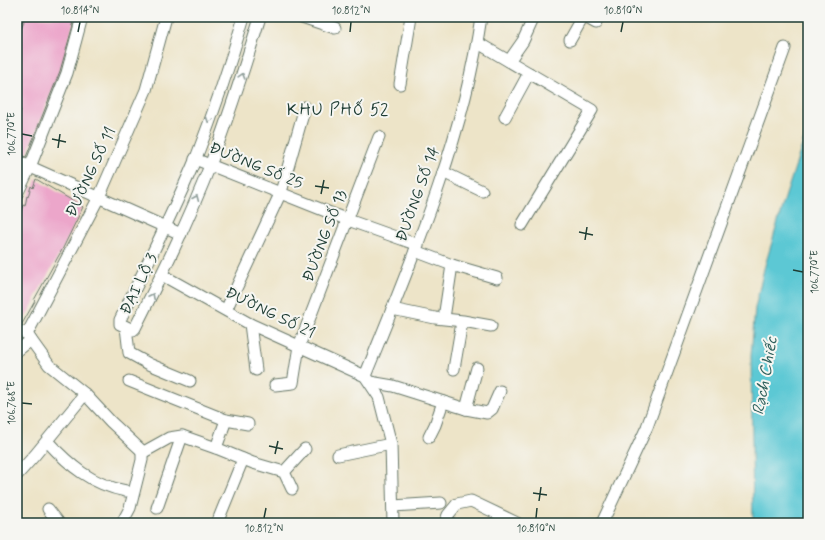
<svg xmlns="http://www.w3.org/2000/svg" width="825" height="540" font-family="Mynerve,sans-serif">
	<rect width="100%" height="100%" fill="#f6f6f2"/>
	<filter id="ink" filterUnits="userSpaceOnUse"><feTurbulence type="fractalNoise" baseFrequency=".025" numOctaves="2"/><feDisplacementMap in="SourceGraphic" scale="8" xChannelSelector="R" yChannelSelector="G"/><feConvolveMatrix kernelMatrix="1 2 1 2 8 2 1 2 1" color-interpolation-filters="sRGB"/></filter>
	<filter id="wash" filterUnits="userSpaceOnUse"><feTurbulence type="fractalNoise" baseFrequency=".012" numOctaves="4" result="noise"/><feDisplacementMap in="SourceGraphic" scale="16" xChannelSelector="R" yChannelSelector="G"/><feGaussianBlur stdDeviation="0.9" result="paint"/><feColorMatrix in="noise" values="0 0 0 0 0 0 0 0 0 0 0 0 0 0 0 0 0 1.4 0 .05"/><feComposite in="paint" operator="in"/></filter>
	<g filter="url(#wash)">
		<rect width="100%" height="100%" fill="#ede4c8"/>
		<path fill="#5cc8d4" stroke="#3e8284" d="M808,127V523H753L751,356L755,308L764,269L784,201Z"/>
		<g id="blocks">
			<g fill="#eca6ca">
				<path d="M17,17L75,18L60,71L26,157L17,154V120L21,110L17,108V39L24,22L17,19Z"/>
				<path d="M36,179L83,207L63,248L34,300L35,301L22,324L17,321V219L19,213L20,214L23,205L25,206L27,196L28,197L31,186L33,188Z"/>
			</g>
		</g>
	</g>
	<g filter="url(#ink)">
		<use href="#blocks" fill-opacity="0" stroke="#677768" stroke-width="1"/>
		<g fill="none" stroke-linecap="round" stroke-linejoin="round">
			<defs>
				<g id="minor">
					<path d="M244,17C230,64 214,112 196,158C173,213 146,266 120,320V324L133,330L135,328C162,274 189,220 211,163C229,115 245,66 260,17"/>
					<path d="M302,17L335,28"/>
					<path d="M585,17L596,23"/>
					<path d="M570,40L583,17"/>
					<path d="M478,43L592,110L522,225"/>
					<path d="M509,61L523,41L534,17"/>
					<path d="M400,84L411,17"/>
					<path d="M505,117L529,73"/>
					<path d="M195,159L348,220L418,245"/>
					<path d="M17,161L181,234"/>
					<path d="M443,172L482,191"/>
					<path d="M17,194L30,167L67,73L82,17"/>
					<path d="M415,251L452,265L497,278"/>
					<path d="M162,275L250,324L365,376L379,397L391,444L393,523"/>
					<path d="M392,309L435,318L463,321L491,326"/>
					<path d="M226,310L281,192L305,107"/>
					<path d="M444,318L452,265"/>
					<path d="M250,324L256,370"/>
					<path d="M126,327L129,353L149,364L190,381"/>
					<path d="M17,330L27,334"/>
					<path d="M27,334L99,197L146,90L166,17"/>
					<path d="M31,340L49,365L85,394L111,422L141,450L142,453V460L130,508L122,523"/>
					<path d="M17,351L31,340L28,335"/>
					<path d="M454,369L461,328V323L459,321"/>
					<path d="M365,376C412,260 463,142 481,17"/>
					<path d="M129,381L226,420L248,424"/>
					<path d="M370,382L393,386L466,409L487,413L492,409L500,391"/>
					<path d="M275,385L293,383L299,346L379,137"/>
					<path d="M466,409L477,368"/>
					<path d="M429,437L435,425L443,402"/>
					<path d="M47,441C69,465 92,485 126,491"/>
					<path d="M216,448L226,420"/>
					<path d="M142,453L169,438L182,436L216,448L253,463L284,472L292,489"/>
					<path d="M338,455L391,444"/>
					<path d="M284,472L305,449"/>
					<path d="M17,475L35,455L85,394"/>
					<path d="M393,506L441,503"/>
					<path d="M157,508L182,436"/>
					<path d="M48,509L59,523"/>
					<path d="M217,523L243,459"/>
					<path d="M445,523L448,515L457,504L471,501L517,523"/>
					<path d="M602,523L647,427L785,48"/>
				</g>
			</defs>
			<use href="#minor" stroke="#677768" stroke-width="13"/>
			<use href="#minor" stroke="#fff" stroke-width="11"/>
		</g>
		<defs><path id="oneway-chevron" d="M-2-3.5L2.5 0L-2 3.5" fill="none" stroke-width="1.6" stroke-linecap="round" stroke-linejoin="round"/></defs>
		<g stroke="#8f9e9a">
			<use href="#oneway-chevron" transform="translate(242 76) rotate(-73)"/>
			<use href="#oneway-chevron" transform="translate(209 120) rotate(110)"/>
			<use href="#oneway-chevron" transform="translate(196 198) rotate(-67)"/>
			<use href="#oneway-chevron" transform="translate(152 296) rotate(-63)"/>
		</g>
	</g>
	<path fill="none" stroke="#1f3d34" stroke-width="1.5" d="M78,32L80,22M350,32L351,22M621,32L623,22M22,134L32,136M52,139L66,142M58,148L60,134M315,186L329,188M321,194L324,180M579,232L593,235M585,240L587,227M793,270L803,272M22,403L32,404M269,446L283,449M275,454L278,441M533,493L547,495M539,501L541,487M264,518L266,508M536,518L537,508"/>
	<g text-anchor="middle" dominant-baseline="central" stroke-width="4" stroke-linejoin="round" paint-order="stroke">
		<g font-size="16" fill="#1f3d34" stroke="#f6f6f2">
			<text transform="translate(256 166) rotate(22)">ĐƯỜNG SỐ 25</text>
			<text transform="translate(91 172) rotate(-65)">ĐƯỜNG SỐ 11</text>
			<text transform="translate(418 194) rotate(-70)">ĐƯỜNG SỐ 14</text>
			<text transform="translate(325 236) rotate(-69)">ĐƯỜNG SỐ 13</text>
			<text transform="translate(139 284) rotate(-64)">ĐẠI LỘ 3</text>
			<text transform="translate(270 313) rotate(26)">ĐƯỜNG SỐ 21</text>
		</g>
		<g font-size="17" letter-spacing="1" fill="#1f3d34" stroke="#f6f6f2">
			<text x="338" y="110">KHU PHỐ 52</text>
		</g>
		<g font-size="17" font-style="italic" fill="#2e605c" stroke="#f6f6f2">
			<text transform="translate(765 376) rotate(-80)">Rạch Chiếc</text>
		</g>
	</g>
	<rect width="825" height="540" fill="none" stroke="#f6f6f2" stroke-width="44"/>
	<rect x="22" y="22" width="781" height="496" fill="none" stroke="#1f3d34" stroke-width="1.5"/>
	<g font-size="10" text-anchor="middle" fill="#1f3d34">
		<text x="80" y="14">10.814°N</text>
		<text x="351" y="14">10.812°N</text>
		<text x="623" y="14">10.810°N</text>
		<text transform="translate(11 134) rotate(-90)" y="4">106.770°E</text>
		<text transform="translate(814 272) rotate(-90)" y="4">106.770°E</text>
		<text transform="translate(11 403) rotate(-90)" y="4">106.768°E</text>
		<text x="264" y="532">10.812°N</text>
		<text x="536" y="532">10.810°N</text>
	</g>
</svg>
